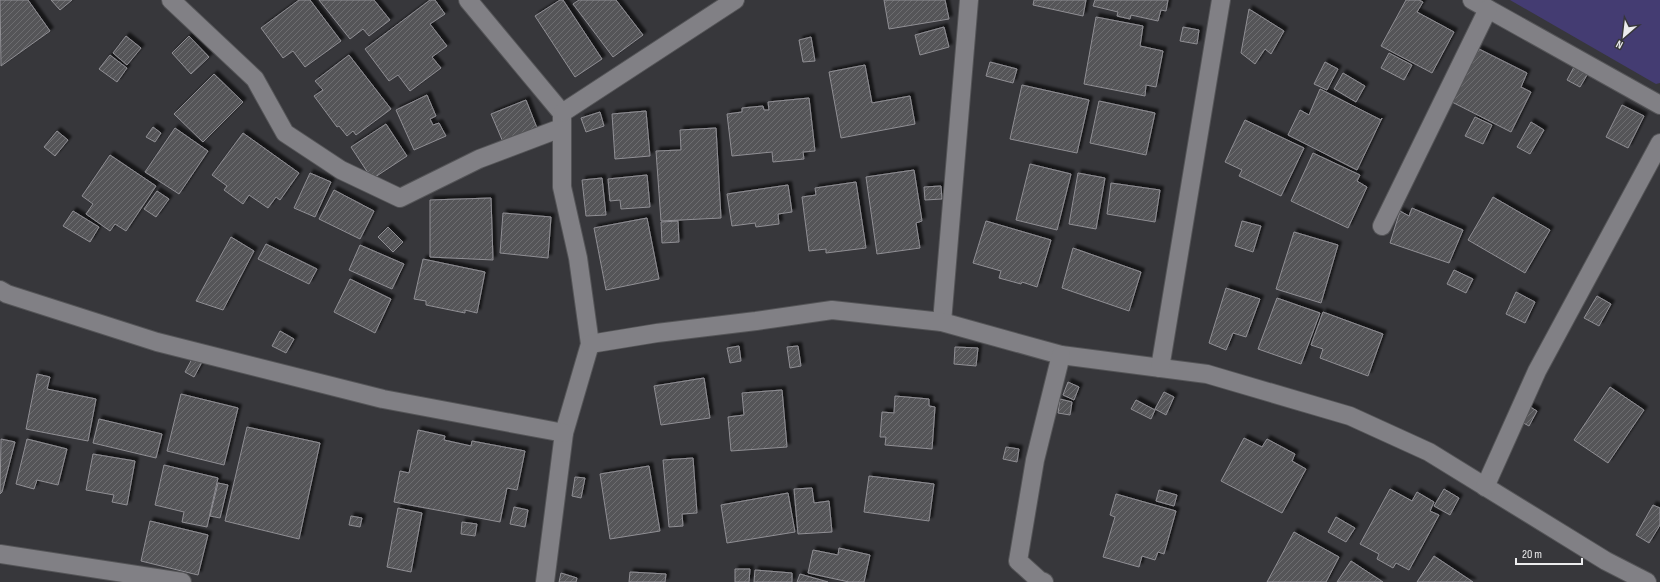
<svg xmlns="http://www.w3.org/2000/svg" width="1660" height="582" font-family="'Sofia Sans Condensed',sans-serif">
	<defs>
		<pattern id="building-hatch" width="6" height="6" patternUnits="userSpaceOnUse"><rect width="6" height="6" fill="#545458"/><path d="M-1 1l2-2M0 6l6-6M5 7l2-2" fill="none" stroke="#6d6d70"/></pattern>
		<filter id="shadow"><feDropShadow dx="3.5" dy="-3.5" stdDeviation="1" flood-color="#0009"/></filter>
	</defs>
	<rect width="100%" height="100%" fill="#37373b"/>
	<path fill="#443c72" d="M1510,0H1660V83L1656,84Z"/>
	<g fill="url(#building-hatch)" stroke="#908f94" filter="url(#shadow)">
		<path d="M0,0H28L50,31L1,66Z"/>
		<path d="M51,0H72L60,10Z"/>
		<path d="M299,0H310L341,41L305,67L293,51L283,58L261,28Z"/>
		<path d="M319,0H374L390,20L369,36L363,29L350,39Z"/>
		<path d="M430,0H435L445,14L430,24L447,46L432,57L441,68L410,91L398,75L389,81L365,49Z"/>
		<path d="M560,0H563L602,59L575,77L535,16Z"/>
		<path d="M579,0H616L643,35L613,57L573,4Z"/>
		<path d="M884,0H945L949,19L889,29Z"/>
		<path d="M1034,0H1086L1083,16L1033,5Z"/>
		<path d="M1095,0H1168L1166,11L1161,10L1158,21L1131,15L1130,19L1117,16L1118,12L1093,6Z"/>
		<path d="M1406,0H1419L1423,2L1417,12L1454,32L1432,73L1381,46Z"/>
		<path d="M1249,9L1284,31L1271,54L1265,49L1255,64L1241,53Z"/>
		<path d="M1096,17L1143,26L1140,46L1163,51L1156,87L1146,85L1145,96L1084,84Z"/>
		<path d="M944,27L949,47L920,55L915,35Z"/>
		<path d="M1183,27L1199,30L1197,44L1180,41Z"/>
		<path d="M126,36L141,48L127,65L113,53Z"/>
		<path d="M189,36L209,57L191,74L172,53Z"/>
		<path d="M811,37L815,61L803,62L799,40Z"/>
		<path d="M1479,49L1527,73L1521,87L1531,92L1511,132L1452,102Z"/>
		<path d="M1389,53L1412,65L1404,80L1381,68Z"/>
		<path d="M110,55L127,68L117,82L99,69Z"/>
		<path d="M349,55L391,109L356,135L353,131L347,136L339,126L337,127L314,96L323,90L315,81Z"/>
		<path d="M990,62L1017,69L1013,83L986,76Z"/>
		<path d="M1325,62L1338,69L1327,90L1314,84Z"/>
		<path d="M865,65L872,103L910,96L915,124L841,138L829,72Z"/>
		<path d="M1574,67L1587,75L1580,87L1567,80Z"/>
		<path d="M1343,73L1365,86L1356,102L1334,89Z"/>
		<path d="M214,74L243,102L203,142L174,114Z"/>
		<path d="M1022,85L1089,100L1077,153L1010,139Z"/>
		<path d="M1320,89L1381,120L1382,118L1357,170L1288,135L1300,110L1309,115Z"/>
		<path d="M427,95L436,116L430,119L433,125L439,123L446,136L414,150L396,110Z"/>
		<path d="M809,98L815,151L803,152L804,159L773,162L772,152L732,156L727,114L742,112V108L763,106L764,110H769L768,102Z"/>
		<path d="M526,100L537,128L503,142L491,114Z"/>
		<path d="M1099,101L1155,113L1146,155L1090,143Z"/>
		<path d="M1622,105L1644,116L1628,148L1606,137Z"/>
		<path d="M646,111L650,156L615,159L612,114Z"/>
		<path d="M600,112L604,126L586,132L581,118Z"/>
		<path d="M1475,117L1492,125L1483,144L1465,136Z"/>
		<path d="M1245,120L1304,148L1281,196L1239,176L1242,170L1225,162Z"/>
		<path d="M1531,122L1544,130L1530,154L1517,147Z"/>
		<path d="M386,124L407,156L372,179L351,147Z"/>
		<path d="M153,127L161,133L155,142L146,137Z"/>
		<path d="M175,128L208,151L179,194L145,172Z"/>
		<path d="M716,128L721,218L661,221L656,151L681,150L680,130Z"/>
		<path d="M57,131L68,140L55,156L44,147Z"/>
		<path d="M243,133L299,173L280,200L276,197L268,208L249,195L243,204L224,190L227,186L212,175Z"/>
		<path d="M1313,153L1360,175L1357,181L1367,187L1348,228L1291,201Z"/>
		<path d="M110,155L156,186L126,231L115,224L110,231L86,214L93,204L82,196Z"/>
		<path d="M1030,164L1071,174L1057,230L1016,220Z"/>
		<path d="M914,170L922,221L916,223L920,248L877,254L866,177Z"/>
		<path d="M310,173L331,182L315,217L294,208Z"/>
		<path d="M1078,173L1105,178L1096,229L1069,224Z"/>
		<path d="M647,175L650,207L621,209L620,200L610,201L608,179Z"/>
		<path d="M602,178L606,215L586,216L582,180Z"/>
		<path d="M856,182L866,248L826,253V249L809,251L802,197L816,195L815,188Z"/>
		<path d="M1111,183L1160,190L1155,222L1107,214Z"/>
		<path d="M788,185L792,212L778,214L779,224L756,227L755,223L732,226L727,194Z"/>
		<path d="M941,186L942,199L925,200L924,187Z"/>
		<path d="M334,190L374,211L360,239L319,219Z"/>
		<path d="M157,191L169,199L156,217L144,209Z"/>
		<path d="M1493,197L1550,230L1525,273L1468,240Z"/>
		<path d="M491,198L493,260L430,257V200Z"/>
		<path d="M1412,208L1463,230L1449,263L1390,243L1400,211L1409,216Z"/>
		<path d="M73,211L99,227L90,242L63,226Z"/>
		<path d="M503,213L551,217L548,258L500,253Z"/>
		<path d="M647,218L659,279L606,290L594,228Z"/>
		<path d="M678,221L679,242L662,243L661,222Z"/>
		<path d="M986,221L1051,240L1037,287L1022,282L1021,284L999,278L1001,271L973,263Z"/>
		<path d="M1242,221L1261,226L1253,252L1235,246Z"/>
		<path d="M388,227L403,242L393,252L378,237Z"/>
		<path d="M1294,232L1338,245L1321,303L1276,289Z"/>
		<path d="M231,237L254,251L223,310L196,301Z"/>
		<path d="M266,244L317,269L309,284L258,259Z"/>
		<path d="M360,245L404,264L392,289L349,270Z"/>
		<path d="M1073,248L1141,272L1129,311L1062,288Z"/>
		<path d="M423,259L485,272L477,313L465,310V313L426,305V301L414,299Z"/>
		<path d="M1454,270L1473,279L1466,293L1447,284Z"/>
		<path d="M350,279L391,299L375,333L334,312Z"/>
		<path d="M1226,288L1260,299L1246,337L1233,333L1226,350L1209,343Z"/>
		<path d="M1516,292L1535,302L1525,323L1506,314Z"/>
		<path d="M1597,296L1611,304L1599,326L1584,318Z"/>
		<path d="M1277,298L1320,313L1301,364L1258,349Z"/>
		<path d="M1323,312L1383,334L1368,376L1320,358L1323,349L1311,345Z"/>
		<path d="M280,331L294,339L286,353L272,346Z"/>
		<path d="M739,346L741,361L730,363L727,348Z"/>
		<path d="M798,346L801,366L790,368L787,347Z"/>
		<path d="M955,347L978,348L976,366L954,364Z"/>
		<path d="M193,357L202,362L194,377L185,372Z"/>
		<path d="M37,374L50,377L47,389L96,399L88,441L26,429Z"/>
		<path d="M704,378L710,418L661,425L654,386Z"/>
		<path d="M1068,382L1079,387L1074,400L1063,395Z"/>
		<path d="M1610,387L1644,410L1608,463L1574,440Z"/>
		<path d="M782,390L787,447L731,451L728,417L744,415L742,393Z"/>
		<path d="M1164,392L1174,397L1166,415L1155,409Z"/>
		<path d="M181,394L238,408L224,465L167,451Z"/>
		<path d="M895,396L929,399V406L935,407L932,449L885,445L886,437H880L882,412L894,413Z"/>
		<path d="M1060,399L1072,402L1070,415L1058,413Z"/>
		<path d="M1136,400L1155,410L1151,419L1131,409Z"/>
		<path d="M1527,405L1537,411L1529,426L1518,420Z"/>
		<path d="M99,419L162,434L156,458L93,443Z"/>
		<path d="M247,427L320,443L299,539L225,521Z"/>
		<path d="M418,430L445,436L444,440L471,446L472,441L525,451L517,490L507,488L500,522L394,502L400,471L409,473Z"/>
		<path d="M1244,438L1262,447L1267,439L1295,454L1292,461L1306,469L1282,513L1221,481Z"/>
		<path d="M1,439L15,442L2,492L0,494Z"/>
		<path d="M27,439L67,449L58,485L37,480L34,489L16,484Z"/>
		<path d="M1006,447L1019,449L1017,462L1003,459Z"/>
		<path d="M93,454L135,461L127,505L112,502L114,495L86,490Z"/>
		<path d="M693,458L697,513L682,514L683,526L669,527L663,460Z"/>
		<path d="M164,465L218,478L207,527L182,522L184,512L155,505Z"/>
		<path d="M649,466L660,531L610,539L600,474Z"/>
		<path d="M869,476L934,484L929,521L864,512Z"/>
		<path d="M575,477L585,478L581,498L572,496Z"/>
		<path d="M218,483L228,485L220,518L210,516Z"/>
		<path d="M812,488L814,503L829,501L832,532L798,534L794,489Z"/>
		<path d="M1390,489L1412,501L1417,492L1434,502L1430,511L1439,515L1409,570L1396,563L1393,568L1377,559L1379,554L1360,544Z"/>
		<path d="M1444,489L1459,498L1450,515L1434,506Z"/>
		<path d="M1159,490L1177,495L1174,506L1156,501Z"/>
		<path d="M788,493L795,532L727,543L721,505Z"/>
		<path d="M1116,494L1176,511L1164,554L1158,552L1155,560L1142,556L1139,567L1103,557L1115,517L1110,515Z"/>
		<path d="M1653,505L1660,508V525L1649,543L1636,535Z"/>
		<path d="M514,507L528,510L525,527L510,524Z"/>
		<path d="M398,508L422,513L411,572L387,567Z"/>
		<path d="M351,516L362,518L360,527L349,525Z"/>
		<path d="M1336,517L1355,528L1346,542L1328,532Z"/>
		<path d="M150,521L208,535L198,575L141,561Z"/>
		<path d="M462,522L477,524L475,536L461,534Z"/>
		<path d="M1294,532L1339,557L1326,582H1267Z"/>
		<path d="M839,548L870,555L864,582H849L808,573L813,550L838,555Z"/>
		<path d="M1434,556L1473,582H1417Z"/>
		<path d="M1351,561L1383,582H1337Z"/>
		<path d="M735,569H750L749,582H735Z"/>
		<path d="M755,570L792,573V582H754Z"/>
		<path d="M630,572L666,574L665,582H629Z"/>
		<path d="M561,573L577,578L576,582H559Z"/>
		<path d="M800,574L828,582H797Z"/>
	</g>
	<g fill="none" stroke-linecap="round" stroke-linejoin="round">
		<defs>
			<g id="street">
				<path d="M171,0L255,79L285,133L341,170L400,198L479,159L561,128"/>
				<path d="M468,0L562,113V187L578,258L590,344L564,433L545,582"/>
				<path d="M1472,0L1660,105"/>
				<path d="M562,113L735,0"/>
				<path d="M1382,226L1488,9"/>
				<path d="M0,290L7,294L157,342L383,399L564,433"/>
				<path d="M942,322L969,0"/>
				<path d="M590,344L657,333L756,321L832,310L942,322L1061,355L1207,374L1350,416L1429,452L1606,561L1647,582"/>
				<path d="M1160,368L1221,0"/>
				<path d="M1485,487L1537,371L1660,143"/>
				<path d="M0,554L182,582"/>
				<path d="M1044,582L1039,580L1018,561L1035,460L1061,355"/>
			</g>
		</defs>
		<use href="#street" stroke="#545457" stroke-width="20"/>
		<use href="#street" stroke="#818085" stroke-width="18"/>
	</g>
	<g transform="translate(1624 36) rotate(208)" stroke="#37373b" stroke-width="3" paint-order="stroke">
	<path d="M0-3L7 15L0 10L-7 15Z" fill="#ececee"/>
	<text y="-6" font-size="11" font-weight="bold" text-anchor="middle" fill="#ececee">N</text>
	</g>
	<path d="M1516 558v6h66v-6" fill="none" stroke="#ececee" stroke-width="2"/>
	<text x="1522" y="558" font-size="12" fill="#ececee" stroke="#37373b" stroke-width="3" paint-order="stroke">20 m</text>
</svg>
